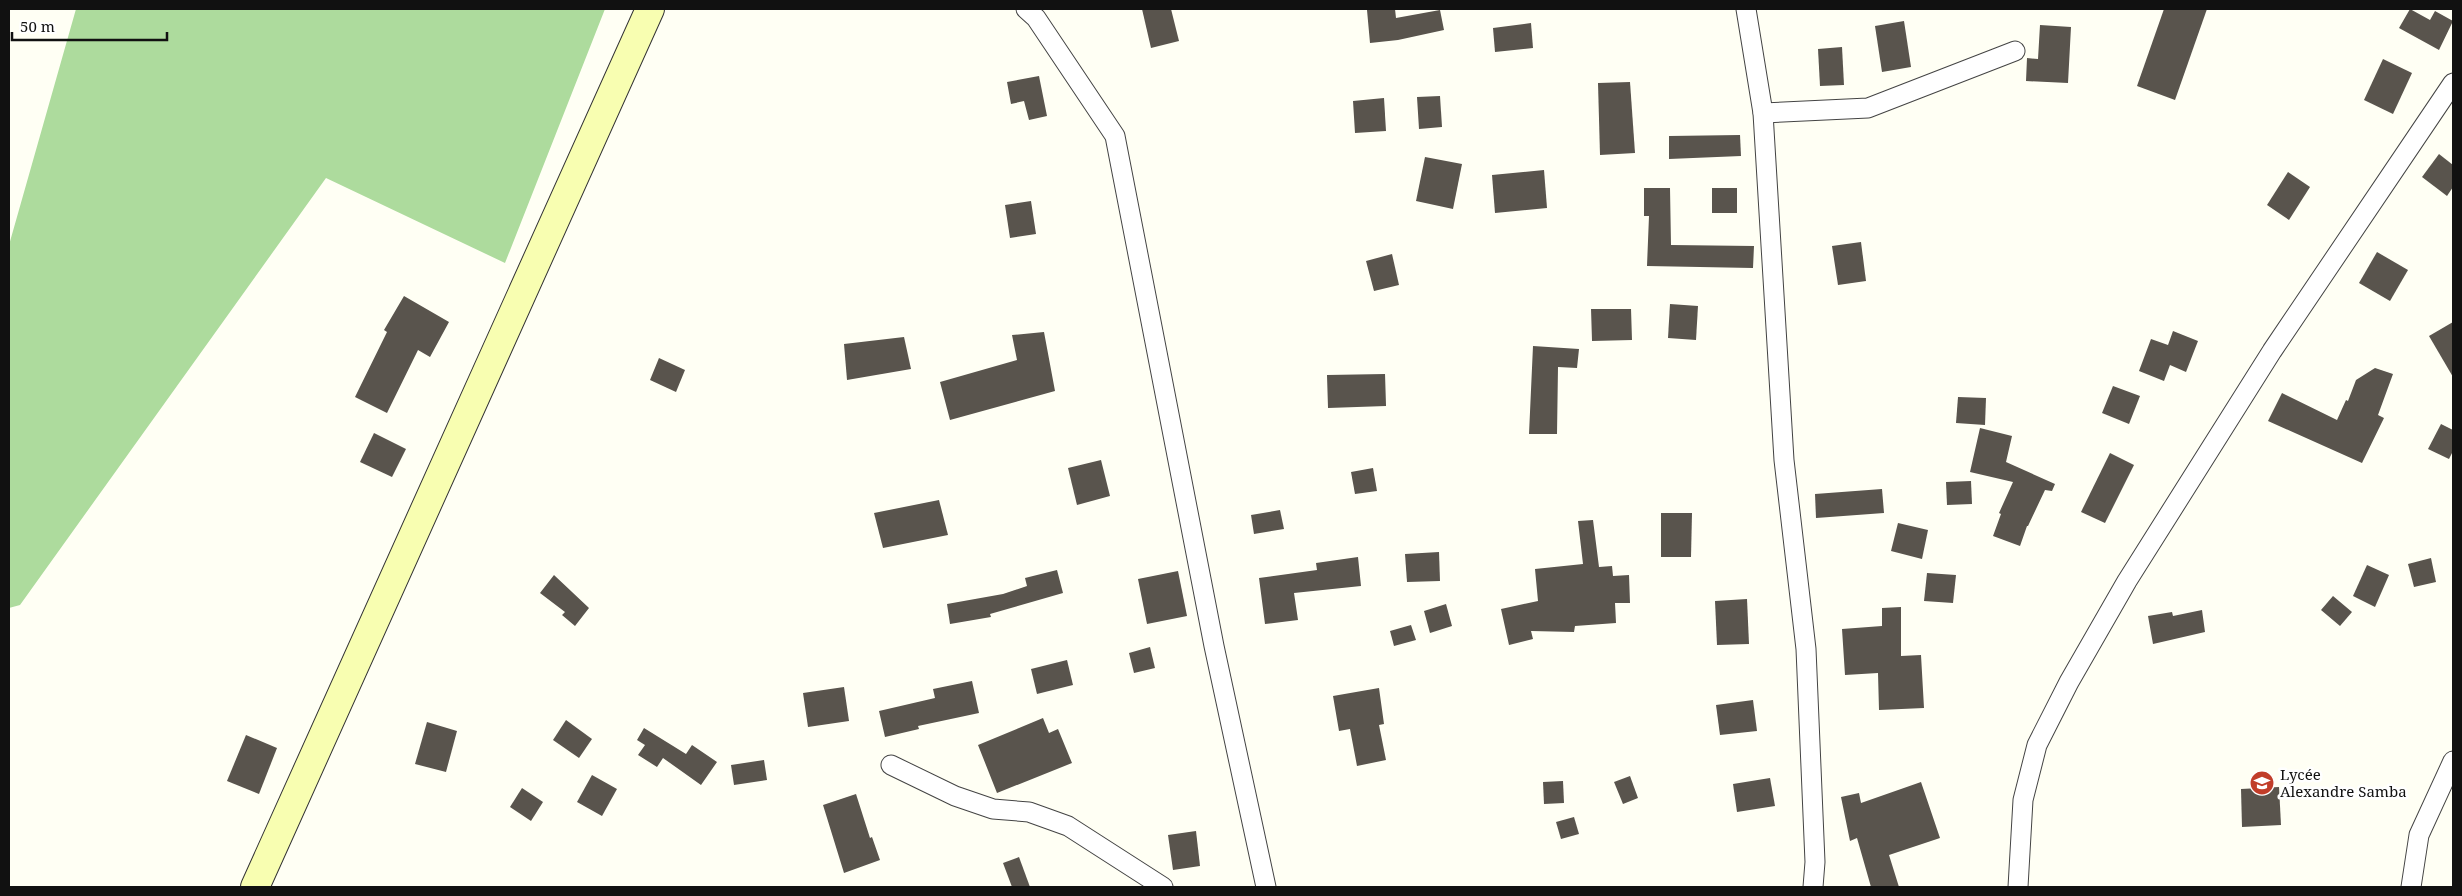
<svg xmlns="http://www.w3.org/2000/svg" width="2462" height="896" font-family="'Noto Serif',serif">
	<rect width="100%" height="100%" fill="#fffff4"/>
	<path fill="#addb9d" d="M76,9H605L505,263L326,178L20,605L9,608V245Z"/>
	<g fill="#59544d">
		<path d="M1142,9H1171L1179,41L1151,48Z"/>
		<path d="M1378,9H1395L1396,18L1440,10L1444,30L1398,40L1370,43L1367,10Z"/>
		<path d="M2164,9H2207L2175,100L2137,86Z"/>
		<path d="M2410,9L2430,20L2435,11L2453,21L2439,50L2399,28Z"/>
		<path d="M1904,21L1911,67L1882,72L1875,26Z"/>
		<path d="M1531,23L1533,48L1495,52L1493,28Z"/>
		<path d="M2040,25L2071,27L2068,83L2026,81L2027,58L2038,59Z"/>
		<path d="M1842,47L1844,85L1820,86L1818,49Z"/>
		<path d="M2383,59L2412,73L2393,114L2364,100Z"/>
		<path d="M1039,76L1047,116L1029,120L1024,101L1011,104L1007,82Z"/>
		<path d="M1630,82L1635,153L1600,155L1598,83Z"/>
		<path d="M1440,96L1442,127L1419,129L1417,97Z"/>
		<path d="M1384,98L1386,131L1355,133L1353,101Z"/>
		<path d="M1740,135L1741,156L1669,159V136Z"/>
		<path d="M2439,154L2453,165V187L2447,196L2422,177Z"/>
		<path d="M1425,157L1462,164L1453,209L1416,201Z"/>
		<path d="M1544,170L1547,208L1495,213L1492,175Z"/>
		<path d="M2288,172L2310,187L2289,220L2267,205Z"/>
		<path d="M1644,188H1670L1671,245L1754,246L1753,268L1647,266L1649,216H1644Z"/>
		<rect x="1712" y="188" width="25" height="25"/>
		<path d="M1031,201L1036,234L1010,238L1005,205Z"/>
		<path d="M1861,242L1866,281L1838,285L1832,246Z"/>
		<path d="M2377,252L2408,270L2390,301L2359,283Z"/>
		<path d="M1392,254L1399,285L1374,291L1366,261Z"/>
		<path d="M404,296L449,322L430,357L418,350L387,413L355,397L387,332L384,330Z"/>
		<path d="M1670,304L1698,306L1696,340L1668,338Z"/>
		<path d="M1591,309H1631L1632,340L1592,341Z"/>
		<path d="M2453,322V377L2429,336Z"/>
		<path d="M2173,331L2198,341L2186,372L2170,365L2164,381L2139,371L2151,339L2168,345Z"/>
		<path d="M1044,332L1055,391L950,420L940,382L1017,360L1012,335Z"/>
		<path d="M904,337L911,369L847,380L844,344Z"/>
		<path d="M1533,346L1579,349L1577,368L1558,367L1557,434H1529Z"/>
		<path d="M659,358L685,370L676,392L650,380Z"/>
		<path d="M2375,368L2393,374L2378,415L2384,418L2362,463L2268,421L2282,393L2337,420L2346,400L2348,401L2356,380Z"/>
		<path d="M1385,374L1386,406L1328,408L1327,375Z"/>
		<path d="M2113,386L2140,396L2129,424L2102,413Z"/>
		<path d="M1958,397L1986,398L1985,425L1956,423Z"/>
		<path d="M2441,424L2453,430V451L2449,459L2428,449Z"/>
		<path d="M1980,428L2012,436L2006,462L2055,484L2052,491L2045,490L2028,526H2027L2020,546L1993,536L2001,514L1999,513L2013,482L1970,472Z"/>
		<path d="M374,433L406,449L392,477L360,462Z"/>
		<path d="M2110,453L2134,465L2105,523L2081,512Z"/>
		<path d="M1101,460L1110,496L1077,505L1068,468Z"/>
		<path d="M1373,468L1377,491L1355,494L1351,472Z"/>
		<path d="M1971,481L1972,504L1947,505L1946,482Z"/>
		<path d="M1882,489L1884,513L1816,518L1815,494Z"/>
		<path d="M939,500L948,535L883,548L874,513Z"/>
		<path d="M1280,510L1284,529L1254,534L1251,515Z"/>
		<path d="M1661,513H1692L1691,557H1661Z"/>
		<path d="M1593,520L1599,567L1612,566L1613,576L1629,575L1630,603H1615L1616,623L1575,626L1574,632L1531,631L1533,639L1509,645L1501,609L1538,601L1535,569L1583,564L1578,521Z"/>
		<path d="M1898,523L1928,530L1922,559L1891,551Z"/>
		<path d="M1439,552L1440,581L1407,582L1405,554Z"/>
		<path d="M1358,557L1361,586L1294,593L1298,620L1265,624L1259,578L1317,570L1316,563Z"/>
		<path d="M2431,558L2436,582L2414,587L2408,564Z"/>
		<path d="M2367,565L2389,575L2375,607L2353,596Z"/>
		<path d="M1057,570L1063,593L990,614L991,617L950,624L947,604L1003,594L1027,586L1025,578Z"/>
		<path d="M1178,571L1187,616L1147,624L1138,579Z"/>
		<path d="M1927,573L1956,575L1953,603L1924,601Z"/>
		<path d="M554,575L589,608L575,626L562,615L565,612L540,593Z"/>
		<path d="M2333,596L2352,612L2340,626L2321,610Z"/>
		<path d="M1747,599L1749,644L1717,645L1715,601Z"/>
		<path d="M1446,604L1452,626L1430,633L1424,611Z"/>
		<path d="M1901,607V656L1921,655L1924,708L1879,710L1878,673L1845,675L1842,629L1882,626V608Z"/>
		<path d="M2202,610L2205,632L2153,644L2148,616L2172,612L2173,616Z"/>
		<path d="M1411,625L1416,640L1394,646L1390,631Z"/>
		<path d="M1150,647L1155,668L1134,673L1129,653Z"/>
		<path d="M1067,660L1073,685L1037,694L1031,669Z"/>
		<path d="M972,681L979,713L918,726L919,729L885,737L879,711L935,698L933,689Z"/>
		<path d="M844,687L849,721L808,727L803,693Z"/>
		<path d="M1379,688L1384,724L1379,725L1386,760L1357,766L1350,729L1339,731L1333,696Z"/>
		<path d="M1753,700L1757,731L1720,735L1716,705Z"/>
		<path d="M1043,718L1049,733L1058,729L1072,763L997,793L978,745Z"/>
		<path d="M566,720L592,739L579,758L553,740Z"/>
		<path d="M427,722L457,731L446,772L415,764Z"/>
		<path d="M644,728L686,754L692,745L717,762L701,785L663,758L657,767L638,755L645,745L637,740Z"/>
		<path d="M246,735L277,748L259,794L227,781Z"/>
		<path d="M764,760L767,780L734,785L731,765Z"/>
		<path d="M592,775L617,789L602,816L577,802Z"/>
		<path d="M1630,776L1638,798L1623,804L1614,782Z"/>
		<path d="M1770,778L1775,806L1737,812L1733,784Z"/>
		<path d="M1563,781L1564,803L1544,804L1543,782Z"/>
		<path d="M1921,782L1940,838L1889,855L1899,887H1871L1857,838L1850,841L1841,797L1859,793L1861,803Z"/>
		<path d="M2279,787L2281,825L2242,827L2241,789Z"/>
		<path d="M522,788L543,802L531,821L510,807Z"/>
		<path d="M856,794L870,838L872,837L880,860L844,873L823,805Z"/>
		<path d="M1574,817L1579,834L1561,839L1556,822Z"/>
		<path d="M1196,831L1200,866L1173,870L1168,835Z"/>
		<path d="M1019,857L1030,887H1012L1003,863Z"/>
	</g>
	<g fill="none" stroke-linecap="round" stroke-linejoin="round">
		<defs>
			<g id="street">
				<path d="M1026,9L1036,18L1115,136L1214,646L1266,887"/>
				<path d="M1746,9L1763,113L1784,460L1806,649L1815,862L1813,887"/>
				<path d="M1763,113L1868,108L2015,51"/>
				<path d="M891,765L955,796L993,809L1029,812L1068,826L1163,887"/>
				<path d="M2018,887L2023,800L2037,745L2069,682L2127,581L2272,351L2453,83"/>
				<path d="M2411,887L2419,835L2453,761"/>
			</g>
			<path id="secondary" d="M255,887L650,9"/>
		</defs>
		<use href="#street" stroke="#444" stroke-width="21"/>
		<use href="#secondary" stroke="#333" stroke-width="30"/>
		<use href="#street" stroke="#fff" stroke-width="19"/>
		<use href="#secondary" stroke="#f8feb1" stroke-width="28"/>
	</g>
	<defs>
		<symbol id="school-disc" viewBox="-11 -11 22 22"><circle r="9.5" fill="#c13d29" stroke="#fff"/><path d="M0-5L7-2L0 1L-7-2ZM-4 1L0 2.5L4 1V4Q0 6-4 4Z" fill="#fff"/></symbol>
	</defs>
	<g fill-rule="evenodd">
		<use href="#school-disc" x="2248" y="769" width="28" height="28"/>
	</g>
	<g text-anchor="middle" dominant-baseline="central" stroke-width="5" stroke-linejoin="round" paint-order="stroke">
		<g font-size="15" fill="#111" stroke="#fff" text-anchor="start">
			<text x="2280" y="774">Lycée<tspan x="2280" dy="17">Alexandre Samba</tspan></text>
		</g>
	</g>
	<rect width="2462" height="896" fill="none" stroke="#111111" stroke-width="20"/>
	<path d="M12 32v8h155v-8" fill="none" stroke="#111111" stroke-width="2.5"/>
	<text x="20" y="32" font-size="15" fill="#111111" stroke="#ffffff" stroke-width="4" paint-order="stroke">50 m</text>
</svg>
